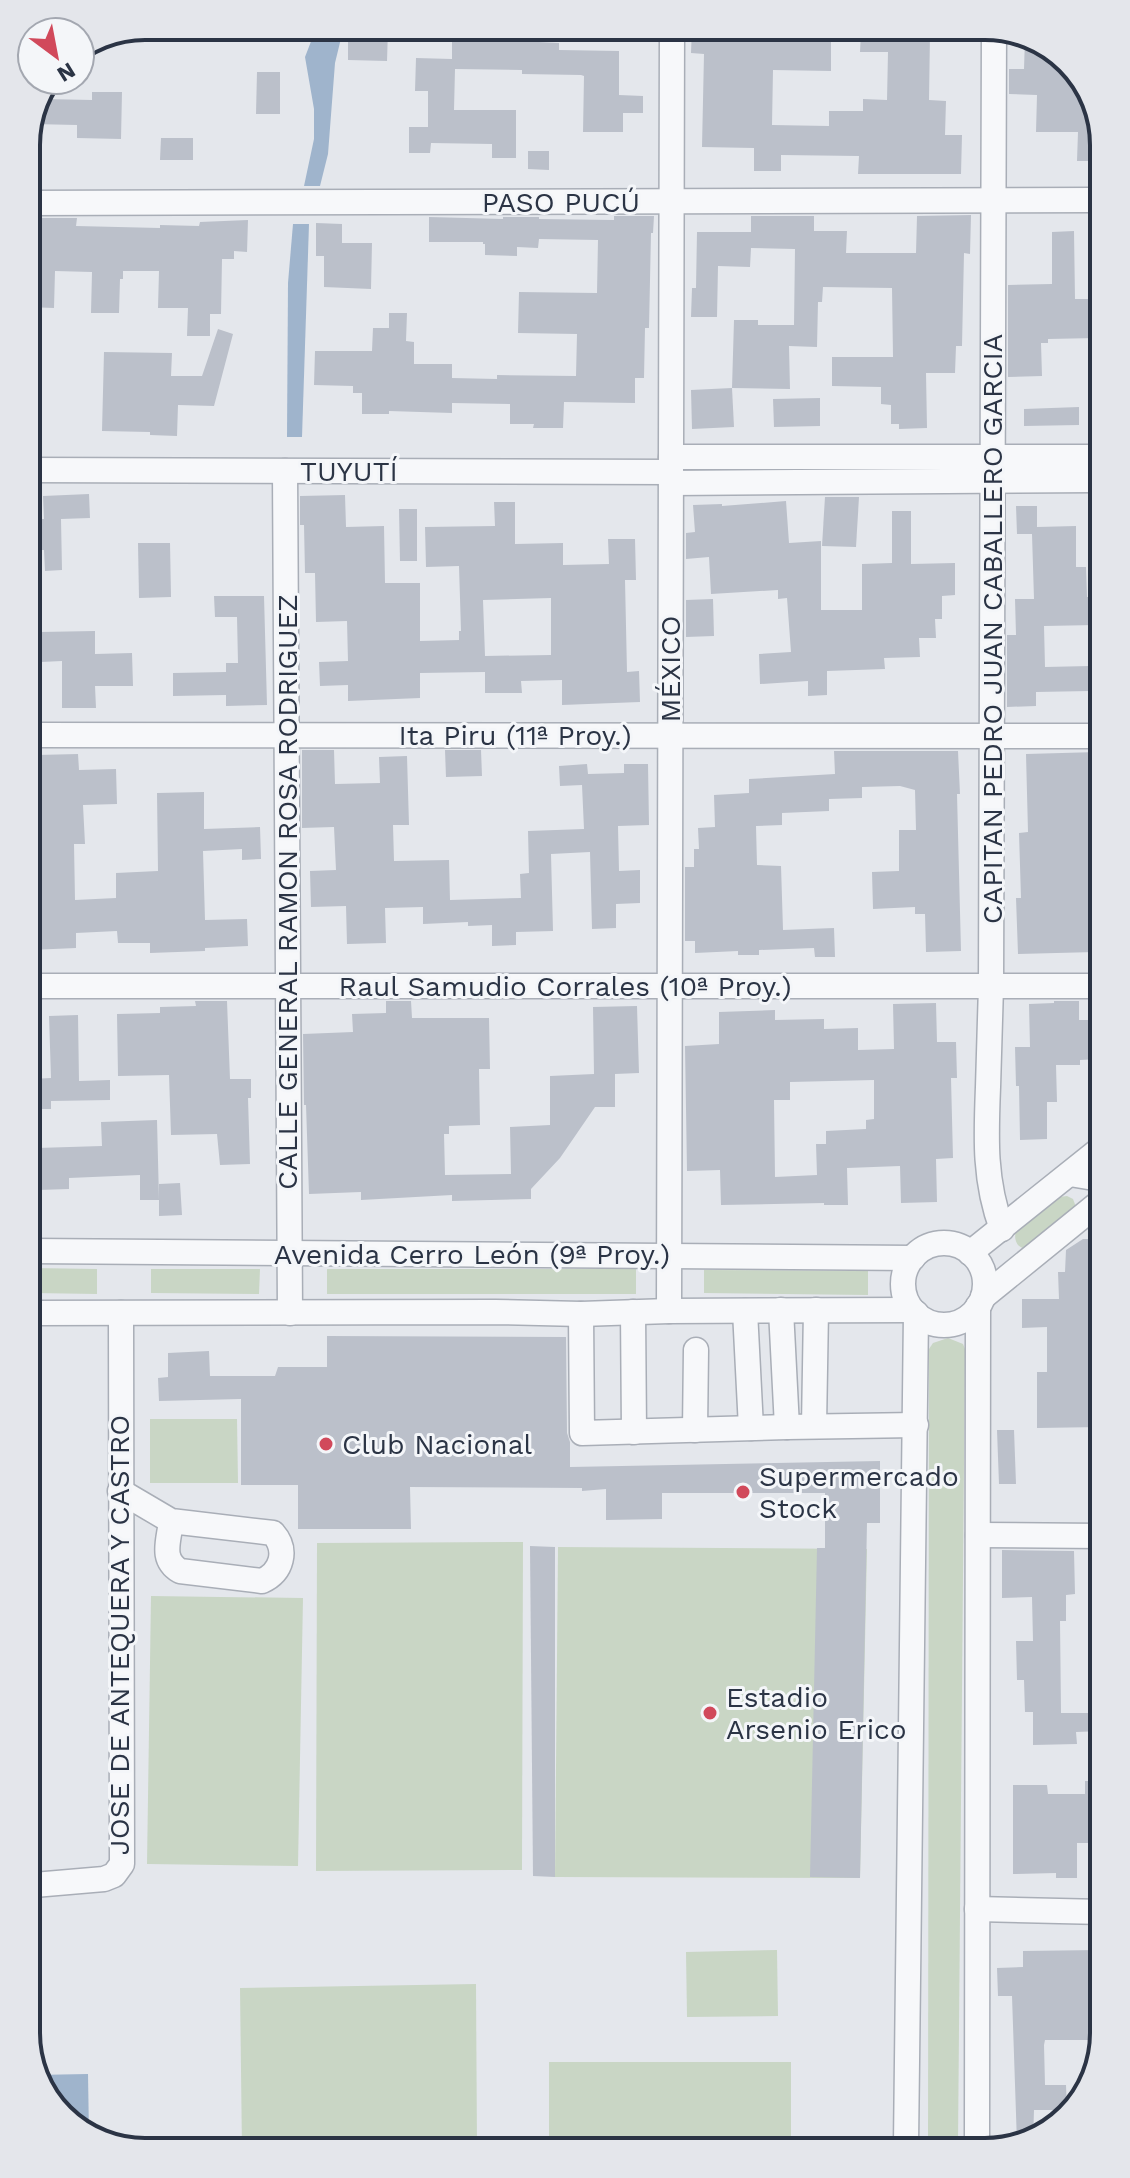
<svg xmlns="http://www.w3.org/2000/svg" width="1130" height="2178" font-family="'Work Sans',sans-serif">
	<rect width="100%" height="100%" fill="#e4e7ec"/>
	<g fill="#c9d6c5">
		<path d="M1067,1196L1073,1199L1076,1207L1029,1249C1018,1249 1013,1241 1016,1231L1059,1197Z"/>
		<path d="M31,1268L97,1269V1294L32,1293Z"/>
		<path d="M151,1269H260L259,1294L151,1293Z"/>
		<rect x="327" y="1269" width="309" height="25"/>
		<path d="M704,1270L868,1271V1295L704,1293Z"/>
		<path d="M948,1338L963,1344L965,1349L958,2143L928,2144L929,1349L933,1343Z"/>
		<path d="M150,1419H237L238,1483H150Z"/>
		<path d="M523,1542L522,1870L316,1871L317,1543Z"/>
		<path d="M558,1547L867,1549L860,1878L555,1877Z"/>
		<path d="M151,1596L303,1598L298,1866L147,1864Z"/>
		<path d="M777,1950L778,2016L687,2017L686,1952Z"/>
		<path d="M476,1984L477,2148L242,2151L240,1988Z"/>
		<path d="M549,2062H791V2145L549,2148Z"/>
	</g>
	<g fill="#9fb4cc">
		<path d="M317,26H344L335,63L328,154L320,186H304L314,139V109L305,57Z"/>
		<path d="M293,224H309L302,437H287L288,283Z"/>
		<path d="M88,2074L89,2135L79,2132L35,2079V2075Z"/>
	</g>
	<g fill="#bbc0ca" fill-rule="evenodd">
		<path d="M348,26H379V29H388L387,61L348,60Z"/>
		<path d="M692,26H814L813,41H831V71L773,70L772,125L829,126V111H863V99L887,100L888,52H860L861,32L930,33L929,100L946,101L945,135H962L961,174H858L859,156L781,155V171H754V148L702,147L704,54L691,53Z"/>
		<path d="M452,38L559,43V50L619,51V95L643,96V113H623V132H583L584,76L581,75L522,74V70L455,69L454,110H516V158H492V144L431,143L430,153H409V127H428V91H415L416,58L452,59Z"/>
		<path d="M1025,38L1057,50L1095,99V161H1077L1078,132H1036L1037,95L1009,94V69H1024Z"/>
		<path d="M257,72H280V114H256Z"/>
		<path d="M92,92H122L121,139L77,138V125L32,124L44,99L92,100Z"/>
		<path d="M161,138H193V160H160Z"/>
		<path d="M528,151H549V170L528,169Z"/>
		<path d="M971,215L970,254L964,253L962,346H956L955,373H926L927,428L899,429V424H891V405L881,404V387L832,386V357H893L892,288L823,287L822,302H818L817,347L789,346L790,389L732,388L734,320H758V325H794L795,249L751,248L750,267L718,266L717,317H691L692,288H696L697,232H751V216H814V231H847L846,253H916L917,216Z"/>
		<path d="M614,216H654L653,233H651L649,328H645L644,378H635V403L564,402L563,428H533L534,424H510V404L452,403V413L389,411V414H362V393H353V386L314,385L315,351H372L373,328H389V313H407L406,341L414,342V364H452V378L497,379V375L576,376L577,334L518,333L519,292L597,293L598,240L539,239L538,248L517,247V256L485,255V244H483V242H429V217L503,219V217H539V219L614,220Z"/>
		<path d="M40,218H77L76,226L160,228V225L199,226L200,222L248,220L247,252L234,251V259H222L221,314H210V336H187L188,308H158L159,271H123V279H120L119,313H91L92,272L55,271L54,308L27,307V249H39Z"/>
		<path d="M316,223L342,224V243H372L371,289L324,287V256H316Z"/>
		<path d="M1074,231L1075,299H1096V338L1048,339V343H1041L1042,376L1008,377V285L1052,284V232Z"/>
		<path d="M218,329L233,334L214,406L178,405L177,436L150,435V432L102,431L104,352L172,353L171,376H202Z"/>
		<path d="M732,388L734,427L692,429L691,390Z"/>
		<path d="M820,398V426L774,427L773,399Z"/>
		<path d="M1079,407V425L1024,426V409Z"/>
		<path d="M89,494L90,518L61,519L62,570L45,571L44,550H28V519H44L43,496Z"/>
		<path d="M345,495L346,527L384,526L385,583H420V641L459,640V631H461L459,566L426,567L425,527L495,526L494,502H515V544L563,543V565L609,564L608,539H635L636,580H625L627,672L639,671L640,702L562,705V680L521,681L522,693H485V672L420,673V698L348,701V685L320,686L319,662L348,661L347,621L316,622L315,573H305L304,525H300V496ZM551,598V655L485,656L483,600Z"/>
		<path d="M825,497H859L856,547L822,546Z"/>
		<path d="M786,501L789,543L821,541V610H862V564L892,563V511H911V564L955,563V595L942,596V619H935L936,638H919L920,657L884,658L885,669L827,671V695L808,696V681L760,684L759,654L791,652L787,598L778,599V590L711,594L709,557L686,559V533L695,532L693,505L722,504V506Z"/>
		<path d="M1016,506H1037V527L1076,526V567H1086L1087,597H1094L1095,625L1044,626L1045,667L1090,666V691L1036,692V706L1007,707V635H1016L1015,599H1034L1032,534H1017Z"/>
		<path d="M399,509H417V561H400Z"/>
		<path d="M138,543H170L171,597L139,598Z"/>
		<path d="M214,596H264L267,705L226,706V695L173,696V673L226,672V663H238L237,617H215Z"/>
		<path d="M713,599L714,636L686,637V600Z"/>
		<path d="M95,631V654L132,653L133,686H95L96,708H62V661L41,662L40,632Z"/>
		<path d="M302,750H334L335,784L380,783L379,757L407,756L409,825H393L394,861L449,860L450,900L521,898L520,874L529,873L528,831L584,829L582,785L560,786L559,766L587,764L588,774L624,773V764H648L649,825L618,826L619,871L640,870V903L616,904V928L592,929L590,852L551,854L553,931L516,932V945L492,946V925L468,926V922L423,924V907L385,908L386,943L347,944L346,906L311,907L310,871L336,870L334,827L302,828Z"/>
		<path d="M445,750H481L482,776L446,777Z"/>
		<path d="M834,751H958L960,794H957L961,951L926,952L925,914H915V907L873,909L872,872L899,871V830H916L915,790L900,786L862,787V798L829,799V811L782,813V825L756,826L757,865L781,866L783,930L834,928L835,957H815L814,948L759,950V955H738V951L695,953V941H685V867H694V849H699L698,828L715,827L714,795L749,793V779L835,774Z"/>
		<path d="M1098,752V799H1096L1098,868H1093L1095,952L1018,954L1016,898H1021L1019,833L1028,832L1026,754Z"/>
		<path d="M78,754L79,770L116,769L117,804L83,805L85,844H74L75,900L116,898V873L158,871L157,793L204,792V829L260,827L261,859L242,860V849L203,851L205,920L247,919L248,946L205,948V951L150,953V943H118L117,931L76,933V948L30,950L29,759H37V755Z"/>
		<path d="M195,1001H227L230,1079H251V1098H248L250,1164L220,1165L217,1134L171,1135L169,1075L118,1076L117,1014L160,1013V1007L196,1006Z"/>
		<path d="M386,1001H411L412,1018H489L490,1069H479L480,1125L449,1126V1134H444L445,1175L511,1174L510,1127L550,1125V1076L594,1074L593,1007L637,1006L639,1073L615,1074V1107H595L560,1158L531,1189V1199L452,1201V1195L361,1200V1192L309,1194L306,1105H304L303,1034L353,1032L352,1014L386,1013Z"/>
		<path d="M1054,1001H1079V1020H1099V1059L1080,1060V1065H1056L1057,1102H1047V1139L1020,1140L1019,1086H1016L1015,1047H1030L1029,1004L1054,1003Z"/>
		<path d="M936,1003L937,1042H956L957,1078H951L953,1158L936,1159L937,1202L901,1203L900,1166L847,1168L848,1205H824V1203L721,1205L720,1170L687,1171L685,1046L719,1044V1012L775,1010V1020L824,1019V1029L858,1028V1050L894,1049L893,1004ZM874,1080V1119L866,1120V1129L826,1131V1144H816L817,1175L775,1177L774,1100H790V1082Z"/>
		<path d="M78,1015L79,1081L110,1080V1100L51,1101V1109H31V1079L51,1078L49,1016Z"/>
		<path d="M157,1120L159,1200H140V1175L69,1178V1189L38,1190L37,1148L102,1146L101,1122Z"/>
		<path d="M180,1183L182,1215L159,1216V1184Z"/>
		<path d="M1083,1239H1100L1101,1324H1094L1096,1407H1101V1427L1037,1428V1372H1047V1327L1022,1328V1299H1059L1058,1272H1065L1066,1250Z"/>
		<path d="M327,1336L566,1337L567,1433L570,1442V1467L880,1461V1523H867L860,1878L810,1877L817,1548H825V1493H662V1519L606,1520V1489L582,1491V1488L410,1487L411,1529H298V1485H241V1399L159,1401L158,1378L168,1377V1353L209,1351L210,1376H275L278,1367H327Z"/>
		<path d="M997,1430H1014L1016,1484H999Z"/>
		<path d="M530,1546L555,1547V1877L533,1876Z"/>
		<path d="M1002,1550L1074,1551L1075,1594L1066,1595V1621H1060L1061,1713H1102L1103,1731L1076,1732L1077,1744L1033,1745V1712H1025L1024,1680H1017L1016,1641H1033L1032,1597L1002,1598Z"/>
		<path d="M1085,1781H1103V1843H1077V1878H1056V1873L1013,1874V1785H1047L1048,1794H1085Z"/>
		<path d="M1099,1950L1100,1985H1095L1096,2040H1045L1044,2045L1045,2085H1066L1067,2110H1034L1033,2141L1017,2143L1012,1996H998L997,1968L1023,1967V1951Z"/>
	</g>
	<g fill="none" stroke-linecap="round" stroke-linejoin="round">
		<defs>
			<g id="minor">
				<path d="M994,27L991,986C990,1020 989,1053 988,1087C986,1137 984,1181 1002,1229"/>
				<path d="M27,203L1095,200"/>
				<path d="M671,457H1096"/>
				<path d="M28,470L671,472"/>
				<path d="M285,471L290,1313"/>
				<path d="M671,483L1097,480"/>
				<path d="M29,735L1098,736"/>
				<path d="M30,986H1099"/>
				<path d="M1070,1174L1100,1179"/>
				<circle cx="944" cy="1284" r="41"/>
				<path d="M31,1251L913,1258"/>
				<path d="M970,1253L1100,1149"/>
				<path d="M983,1297L1100,1202"/>
				<path d="M781,1310L787,1427"/>
				<path d="M669,1311L672,26"/>
				<path d="M745,1311L751,1428"/>
				<path d="M633,1312L634,1432"/>
				<path d="M32,1313L495,1312L581,1314L669,1311L912,1310"/>
				<path d="M581,1314L582,1433L787,1427L916,1425"/>
				<path d="M814,1426L816,1310"/>
				<path d="M695,1430L696,1350"/>
				<path d="M120,1491L171,1521L273,1533C288,1550 282,1572 262,1581L180,1571C160,1559 169,1541 171,1521"/>
				<path d="M978,1535L1102,1536"/>
				<path d="M34,1885L104,1879L114,1875L122,1864L121,1313"/>
				<path d="M977,1909L1103,1912"/>
				<path d="M977,2143L978,1306"/>
				<path d="M906,2144L916,1313"/>
			</g>
		</defs>
		<use href="#minor" stroke="#a9aeb7" stroke-width="27"/>
		<use href="#minor" stroke="#f7f8fa" stroke-width="24"/>
	</g>
	<g fill="#d1495b" stroke="#f4f6f9" stroke-width="3">
		<circle cx="326" cy="1444" r="8"/>
		<circle cx="743" cy="1492" r="8"/>
		<circle cx="710" cy="1713" r="8"/>
	</g>
	<g text-anchor="middle" dominant-baseline="central" stroke-width="6" stroke-linejoin="round" paint-order="stroke">
		<g font-size="28" fill="#2b3445" stroke="#f4f6f9">
			<text x="561" y="202">PASO PUCÚ</text>
			<text x="349" y="471">TUYUTÍ</text>
			<text transform="translate(992 629) rotate(-90)">CAPITAN PEDRO JUAN CABALLERO GARCIA</text>
			<text transform="translate(670 669) rotate(-90)">MÉXICO</text>
			<text x="515" y="735">Ita Piru (11ª Proy.)</text>
			<text transform="translate(287 892) rotate(-90)">CALLE GENERAL RAMON ROSA RODRIGUEZ</text>
			<text x="565" y="986">Raul Samudio Corrales (10ª Proy.)</text>
			<text x="472" y="1254">Avenida Cerro León (9ª Proy.)</text>
			<text transform="translate(119 1635) rotate(-90)">JOSE DE ANTEQUERA Y CASTRO</text>
		</g>
		<g font-size="28" fill="#2b3445" stroke="#f4f6f9" text-anchor="start">
			<text x="342" y="1444">Club Nacional</text>
			<text x="759" y="1476">Supermercado<tspan x="759" dy="32">Stock</tspan></text>
			<text x="726" y="1697">Estadio<tspan x="726" dy="32">Arsenio Erico</tspan></text>
		</g>
	</g>
	<path d="M0 0H1130V2178H0ZM145 40H985A105 105 0 0 1 1090 145V2033A105 105 0 0 1 985 2138H145A105 105 0 0 1 40 2033V145A105 105 0 0 1 145 40Z" fill="#e4e6eb" fill-rule="evenodd"/>
	<path fill="none" stroke="#2b3445" stroke-width="4" d="M145 40H985A105 105 0 0 1 1090 145V2033A105 105 0 0 1 985 2138H145A105 105 0 0 1 40 2033V145A105 105 0 0 1 145 40Z"/>
	<g transform="translate(56 56) rotate(148)"><circle r="38" fill="#f4f6f9" stroke="#a4a8b1" stroke-width="2"/>
	<path d="M0-6L14 30L0 20L-14 30Z" fill="#d1495b"/>
	<text y="-12" font-size="22" font-weight="bold" text-anchor="middle" fill="#2b3445">N</text>
	</g>
</svg>
